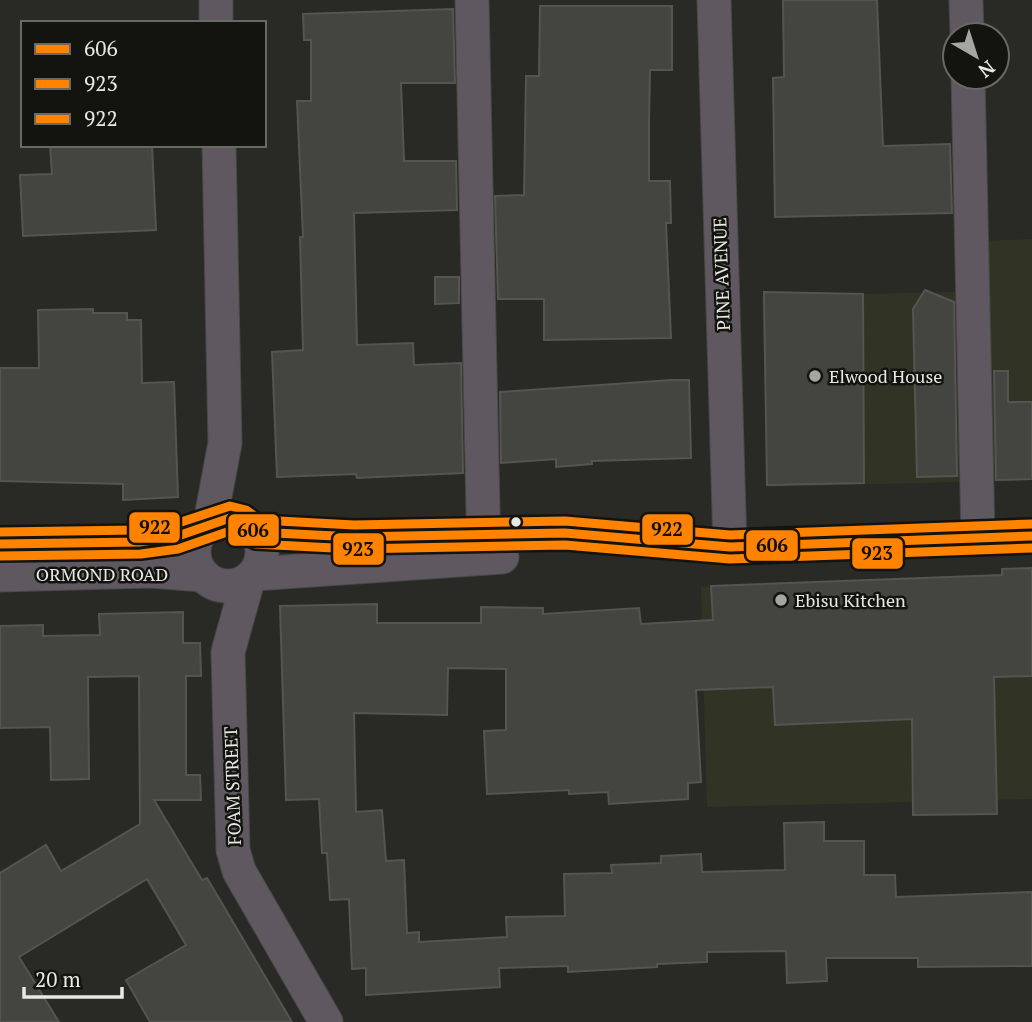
<svg xmlns="http://www.w3.org/2000/svg" width="1032" height="1022" font-family="'PT Serif',serif">
	<rect width="100%" height="100%" fill="#292a25"/>
	<g fill="#313425">
		<path d="M1032,239V480L767,487L762,296L958,292L957,242Z"/>
		<path d="M1032,578V799L707,807L701,587Z"/>
	</g>
	<g fill="#444540" stroke="#545550" stroke-width="2">
		<path d="M783,0H877L883,146L950,144L952,213L775,217L773,78L784,77Z"/>
		<path d="M540,6H672V70H650L649,121V181H670L671,223H666L671,338L544,340V299H498L495,196L524,195L526,76H539Z"/>
		<path d="M453,9L455,83H401L404,161H456L457,210L354,213L357,345L413,343L414,365L461,363L463,473L357,478L356,474L277,477L272,352L303,350L300,237H303L297,101H311V40H304L303,14Z"/>
		<path d="M50,145H152L156,230L23,236L20,175L52,174Z"/>
		<path d="M435,277H459V303L435,304Z"/>
		<path d="M925,290L954,302L957,476L917,477L913,309Z"/>
		<path d="M764,292L863,294L864,483L767,485Z"/>
		<path d="M93,309V313H127V320H141L142,383L174,382L178,497L123,500V484L0,481V368H39L38,310Z"/>
		<path d="M994,371H1008V402H1032V479L996,480Z"/>
		<path d="M671,380H689L691,458L592,461V464L556,467V459L501,463L500,392Z"/>
		<path d="M1032,568V676L994,677L997,814L913,815L912,719L775,725L773,687L696,690L701,782L688,783V799L609,804L608,792L569,794V790L487,794L484,731L506,730V669L448,668L447,715L354,713L356,812L382,810L386,861L404,860L407,933L419,932V942L507,937L506,917L565,916L564,874L612,873L611,865L661,863V856L701,854L702,872L785,870L784,823L824,822V841H864V875H895L896,897L1032,892V966L918,967V958H826L827,981L787,983L786,951L707,952V962L657,964V967L568,972V966L499,968L500,987L366,995V968L352,969L349,899L330,900L327,853H322L319,799L286,800L280,606L377,604V623H481V607L543,608V614L639,608L641,624L713,620L711,586L1002,575V569Z"/>
		<path d="M183,612V643H200L201,676H186V775H200L201,800H154L202,880L207,878L292,1022H150L126,980L186,945L147,879L19,957L59,1022H0V873L46,845L61,871L140,824L139,676L88,677L89,779L51,780L50,727L0,728V626L43,625V636L100,635L99,614Z"/>
	</g>
	<g fill="none" stroke-linecap="round" stroke-linejoin="round">
		<defs>
			<g id="minor">
				<path d="M216,0V23"/>
				<path d="M472,0L484,557"/>
				<path d="M714,0L730,547"/>
				<path d="M966,0L967,35"/>
				<path d="M968,77L978,537"/>
				<circle cx="228" cy="552" r="34"/>
				<path d="M210,523L225,443L219,145"/>
				<path d="M256,532L354,537L565,533L730,547L1032,536"/>
				<path d="M0,544L139,542L204,529"/>
				<path d="M254,574L502,557"/>
				<path d="M0,575L151,571L203,575"/>
				<path d="M248,580L228,652L233,850L239,871L326,1022"/>
			</g>
		</defs>
		<use href="#minor" stroke="#474844" stroke-width="35"/>
		<use href="#minor" stroke="#605860" stroke-width="33"/>
		<defs>
			<path id="bus-1" d="M0,544L139,542L175,537L230,518L241,521L256,532L354,537L565,533L730,547L1032,536"/>
			<path id="bus-2" d="M0,556L141,554L178,549L230,531L255,544L354,549L565,545L730,559L1032,548"/>
			<path id="bus-3" d="M0,532L138,530L172,525L230,506L246,510L260,520L354,525L565,521L730,535L1032,524"/>
		</defs>
		<use href="#bus-1" stroke="#13140f" stroke-width="14"/>
		<use href="#bus-2" stroke="#13140f" stroke-width="14"/>
		<use href="#bus-3" stroke="#13140f" stroke-width="14"/>
		<use href="#bus-1" stroke="#ff8200" stroke-width="9"/>
		<use href="#bus-2" stroke="#ff8200" stroke-width="9"/>
		<use href="#bus-3" stroke="#ff8200" stroke-width="9"/>
	</g>
	<g fill="#a4a6a0" stroke="#13140f" stroke-width="2.5">
		<circle cx="815" cy="376" r="7"/>
		<circle cx="781" cy="600" r="7"/>
	</g>
	<circle fill="#e7e9e2" stroke="#13140f" stroke-width="2.5" cx="516" cy="522" r="6"/>
	<g text-anchor="middle" dominant-baseline="central" stroke-width="5" stroke-linejoin="round" paint-order="stroke">
		<g font-size="18" fill="#e7e9e2" stroke="#13140f">
			<text transform="translate(721 274) rotate(-92)">PINE AVENUE</text>
			<text x="102" y="574">ORMOND ROAD</text>
			<text transform="translate(232 786) rotate(-92)">FOAM STREET</text>
		</g>
		<g font-size="18" fill="#e7e9e2" stroke="#13140f" text-anchor="start">
			<text x="829" y="376">Elwood House</text>
			<text x="795" y="600">Ebisu Kitchen</text>
		</g>
	</g>
	<g stroke="#13140f" stroke-width="2.5">
		<rect x="128" y="511" width="53" height="33" rx="7" fill="#ff8200"/>
		<rect x="641" y="513" width="53" height="33" rx="7" fill="#ff8200"/>
		<rect x="227" y="513" width="53" height="34" rx="7" fill="#ff8200"/>
		<rect x="745" y="529" width="54" height="33" rx="7" fill="#ff8200"/>
		<rect x="332" y="532" width="53" height="34" rx="7" fill="#ff8200"/>
		<rect x="851" y="537" width="53" height="33" rx="7" fill="#ff8200"/>
	</g>
	<g font-size="19" text-anchor="middle" font-weight="bold" fill="#111">
		<text x="155" y="534">922</text>
		<text x="667" y="536">922</text>
		<text x="253" y="537">606</text>
		<text x="772" y="552">606</text>
		<text x="358" y="556">923</text>
		<text x="877" y="560">923</text>
	</g>
	<rect x="21" y="21" width="245" height="126" fill="#13140f" stroke="#686963" stroke-width="2"/>
	<rect x="35" y="44" width="35" height="10" fill="#ff8200" stroke="#686963" stroke-width="2"/>
	<text x="84" y="56" font-size="21" fill="#e7e9e2">606</text>
	<rect x="35" y="79" width="35" height="10" fill="#ff8200" stroke="#686963" stroke-width="2"/>
	<text x="84" y="91" font-size="21" fill="#e7e9e2">923</text>
	<rect x="35" y="114" width="35" height="10" fill="#ff8200" stroke="#686963" stroke-width="2"/>
	<text x="84" y="126" font-size="21" fill="#e7e9e2">922</text>
	<g transform="translate(976 56) rotate(141)"><circle r="33" fill="#13140f" stroke="#686963" stroke-width="2"/>
	<path d="M0-5L12 26L0 18L-12 26Z" fill="#a4a6a0"/>
	<text y="-10" font-size="19" font-weight="bold" text-anchor="middle" fill="#e7e9e2">N</text>
	</g>
	<path d="M24 987v10h98v-10" fill="none" stroke="#e7e9e2" stroke-width="3.5"/>
	<text x="35" y="987" font-size="21" fill="#e7e9e2" stroke="#13140f" stroke-width="5" paint-order="stroke">20 m</text>
</svg>
